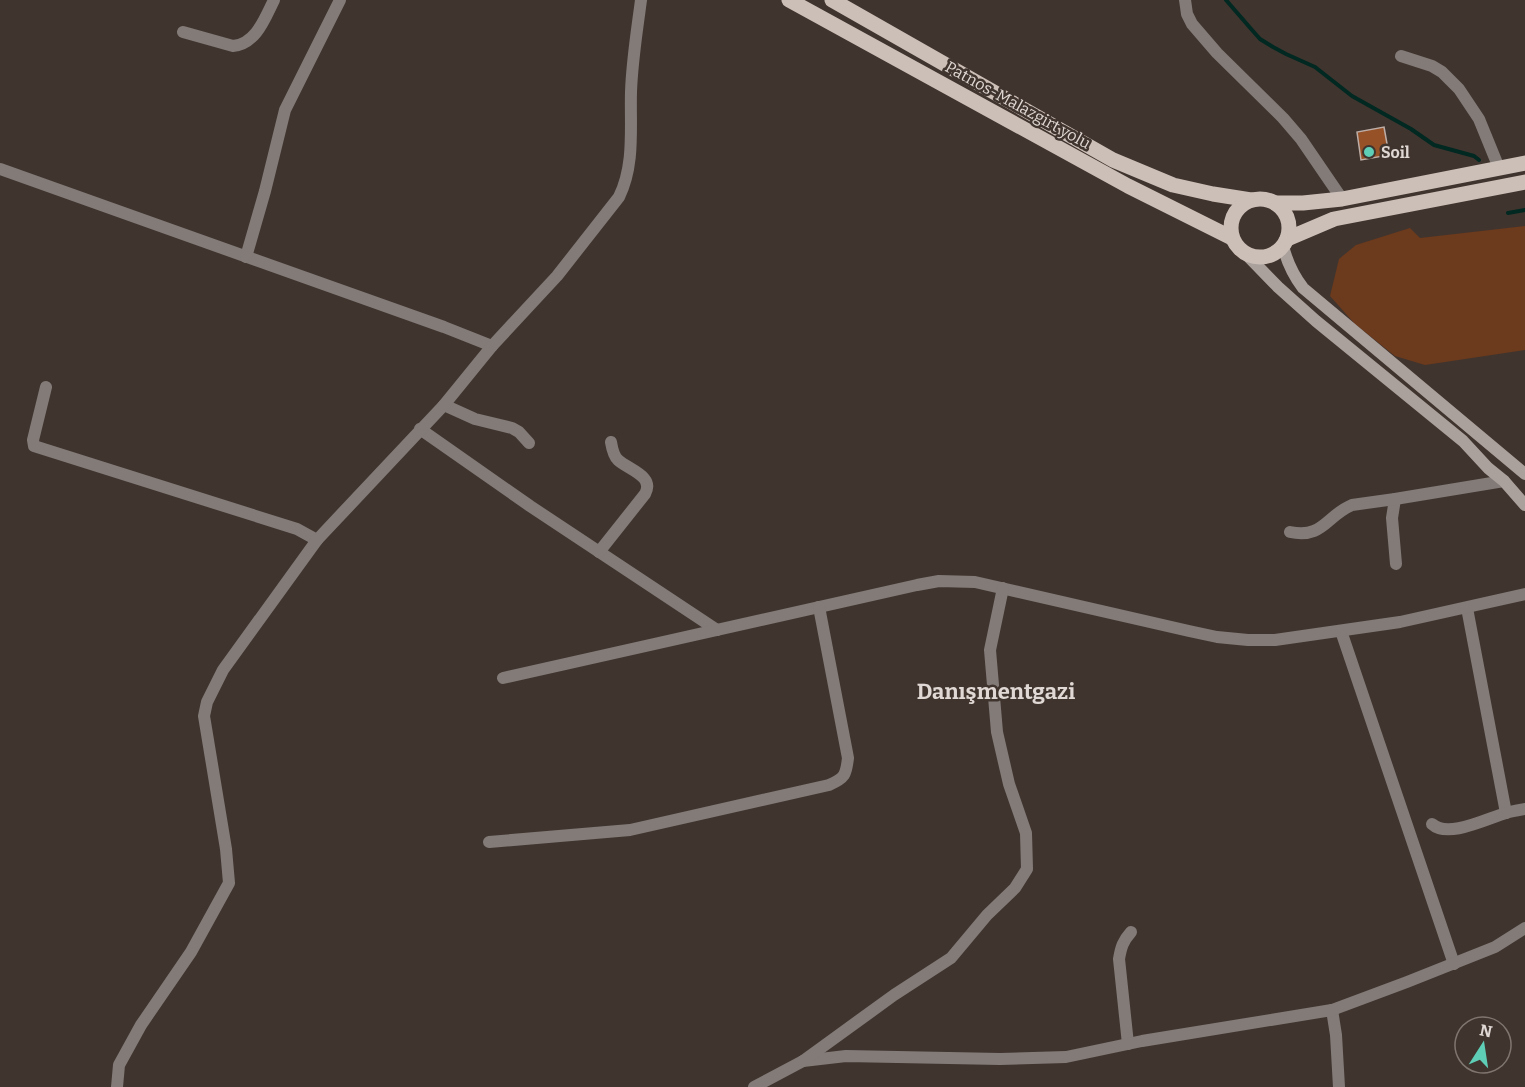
<svg xmlns="http://www.w3.org/2000/svg" width="1525" height="1087" font-family="Bitter,serif">
	<rect width="100%" height="100%" fill="#40342e"/>
	<path fill="#6c3a1d" d="M1525,226V350L1425,365L1395,356L1355,324L1330,296L1339,259L1356,245L1410,228L1420,238Z"/>
	<g fill="none" stroke-linecap="round" stroke-linejoin="round">
		<g stroke="#022822" stroke-width="4">
			<path d="M1226,0L1252,30L1260,39L1273,47L1286,54L1315,67L1352,96L1411,129L1434,145L1474,156L1479,160"/>
			<path d="M1508,213L1525,210"/>
		</g>
	</g>
	<path fill="#975127" stroke="#bcada6" stroke-width="1.5" d="M1384,127L1389,155L1361,160L1357,132Z"/>
	<g fill="none" stroke-linecap="round" stroke-linejoin="round">
		<g stroke="#827b78" stroke-width="12">
			<path d="M1185,0L1187,14L1192,24L1217,53L1283,118L1301,139L1342,199"/>
			<path d="M183,32L233,46C256,44 265,18 274,0"/>
			<path d="M1401,56L1432,66L1442,72L1459,89L1479,119L1499,168"/>
			<path d="M0,169L444,327L492,346"/>
			<path d="M246,257L265,191L285,110L340,0"/>
			<path d="M46,387L33,440L34,446L297,529L317,540"/>
			<path d="M444,405L475,419L512,428L519,432L529,443"/>
			<path d="M420,429L530,506L717,630"/>
			<path d="M1395,499L1392,518L1396,564"/>
			<path d="M1290,532C1323,539 1326,516 1352,505L1395,499L1504,481"/>
			<path d="M599,552L645,494C655,476 629,470 618,460C613,455 612,448 611,442"/>
			<path d="M1467,608L1506,813"/>
			<path d="M1341,631L1454,964"/>
			<path d="M503,678L917,585L939,581L975,582L1189,631L1217,637L1248,640H1275L1400,622L1525,594"/>
			<path d="M1432,824C1448,839 1488,818 1506,813C1512,811 1519,810 1525,809"/>
			<path d="M489,842L630,830L829,785C845,778 846,775 848,758L819,607"/>
			<path d="M1332,1010L1336,1035L1339,1087"/>
			<path d="M1128,1044L1119,959C1121,947 1123,941 1131,932"/>
			<path d="M803,1061L846,1056L1000,1059L1066,1057L1142,1041L1332,1010L1407,982L1495,947L1525,928"/>
			<path d="M117,1087L119,1065L141,1025L191,952L229,883L226,849L204,716L207,702L223,670L317,540L444,405L492,346L557,276L619,197C635,165 630,127 631,92C632,61 637,31 641,0"/>
			<path d="M754,1087L803,1061L894,995L951,958L987,915L1015,888L1027,869L1026,833L1009,784L997,732L990,650L1003,588"/>
		</g>
		<g stroke="#aba19c" stroke-width="12">
			<path d="M1283,246C1287,262 1293,275 1303,288L1525,474"/>
			<path d="M1245,253L1278,287L1316,321L1463,441L1488,468L1504,481L1525,505"/>
		</g>
		<g stroke="#cbbfb8" stroke-width="15">
			<path d="M789,0L1128,186L1232,238"/>
			<path d="M832,0L1113,160L1173,185L1213,194L1251,200"/>
			<circle cx="1260" cy="228" r="29"/>
			<path d="M1275,203H1303L1342,199L1525,163"/>
			<path d="M1287,239L1334,219L1525,182"/>
		</g>
	</g>
	<circle fill="#5eceb7" stroke="#40342e" stroke-width="2" cx="1369" cy="152" r="6"/>
	<g text-anchor="middle" dominant-baseline="central" stroke-width="5" stroke-linejoin="round" paint-order="stroke">
		<g font-size="16" fill="#e0d8d4" stroke="#40342e">
			<text transform="translate(1018 105) rotate(29)">Patnos-Malazgirt yolu</text>
		</g>
		<g font-size="16" font-weight="bold" fill="#e0d8d4" stroke="#40342e" text-anchor="start">
			<text x="1381" y="152">Soil</text>
		</g>
		<g font-size="22" font-weight="bold" fill="#e0d8d4" stroke="#40342e">
			<text x="996" y="691">Danışmentgazi</text>
		</g>
	</g>
	<g transform="translate(1483 1045) rotate(12)"><circle r="28" fill="#40342e" stroke="#807670" stroke-width="1.5"/>
	<path d="M0-4.5L10 22L0 15L-10 22Z" fill="#5eceb7"/>
	<text y="-9" font-size="16" font-weight="bold" text-anchor="middle" fill="#e0d8d4">N</text>
	</g>
</svg>
